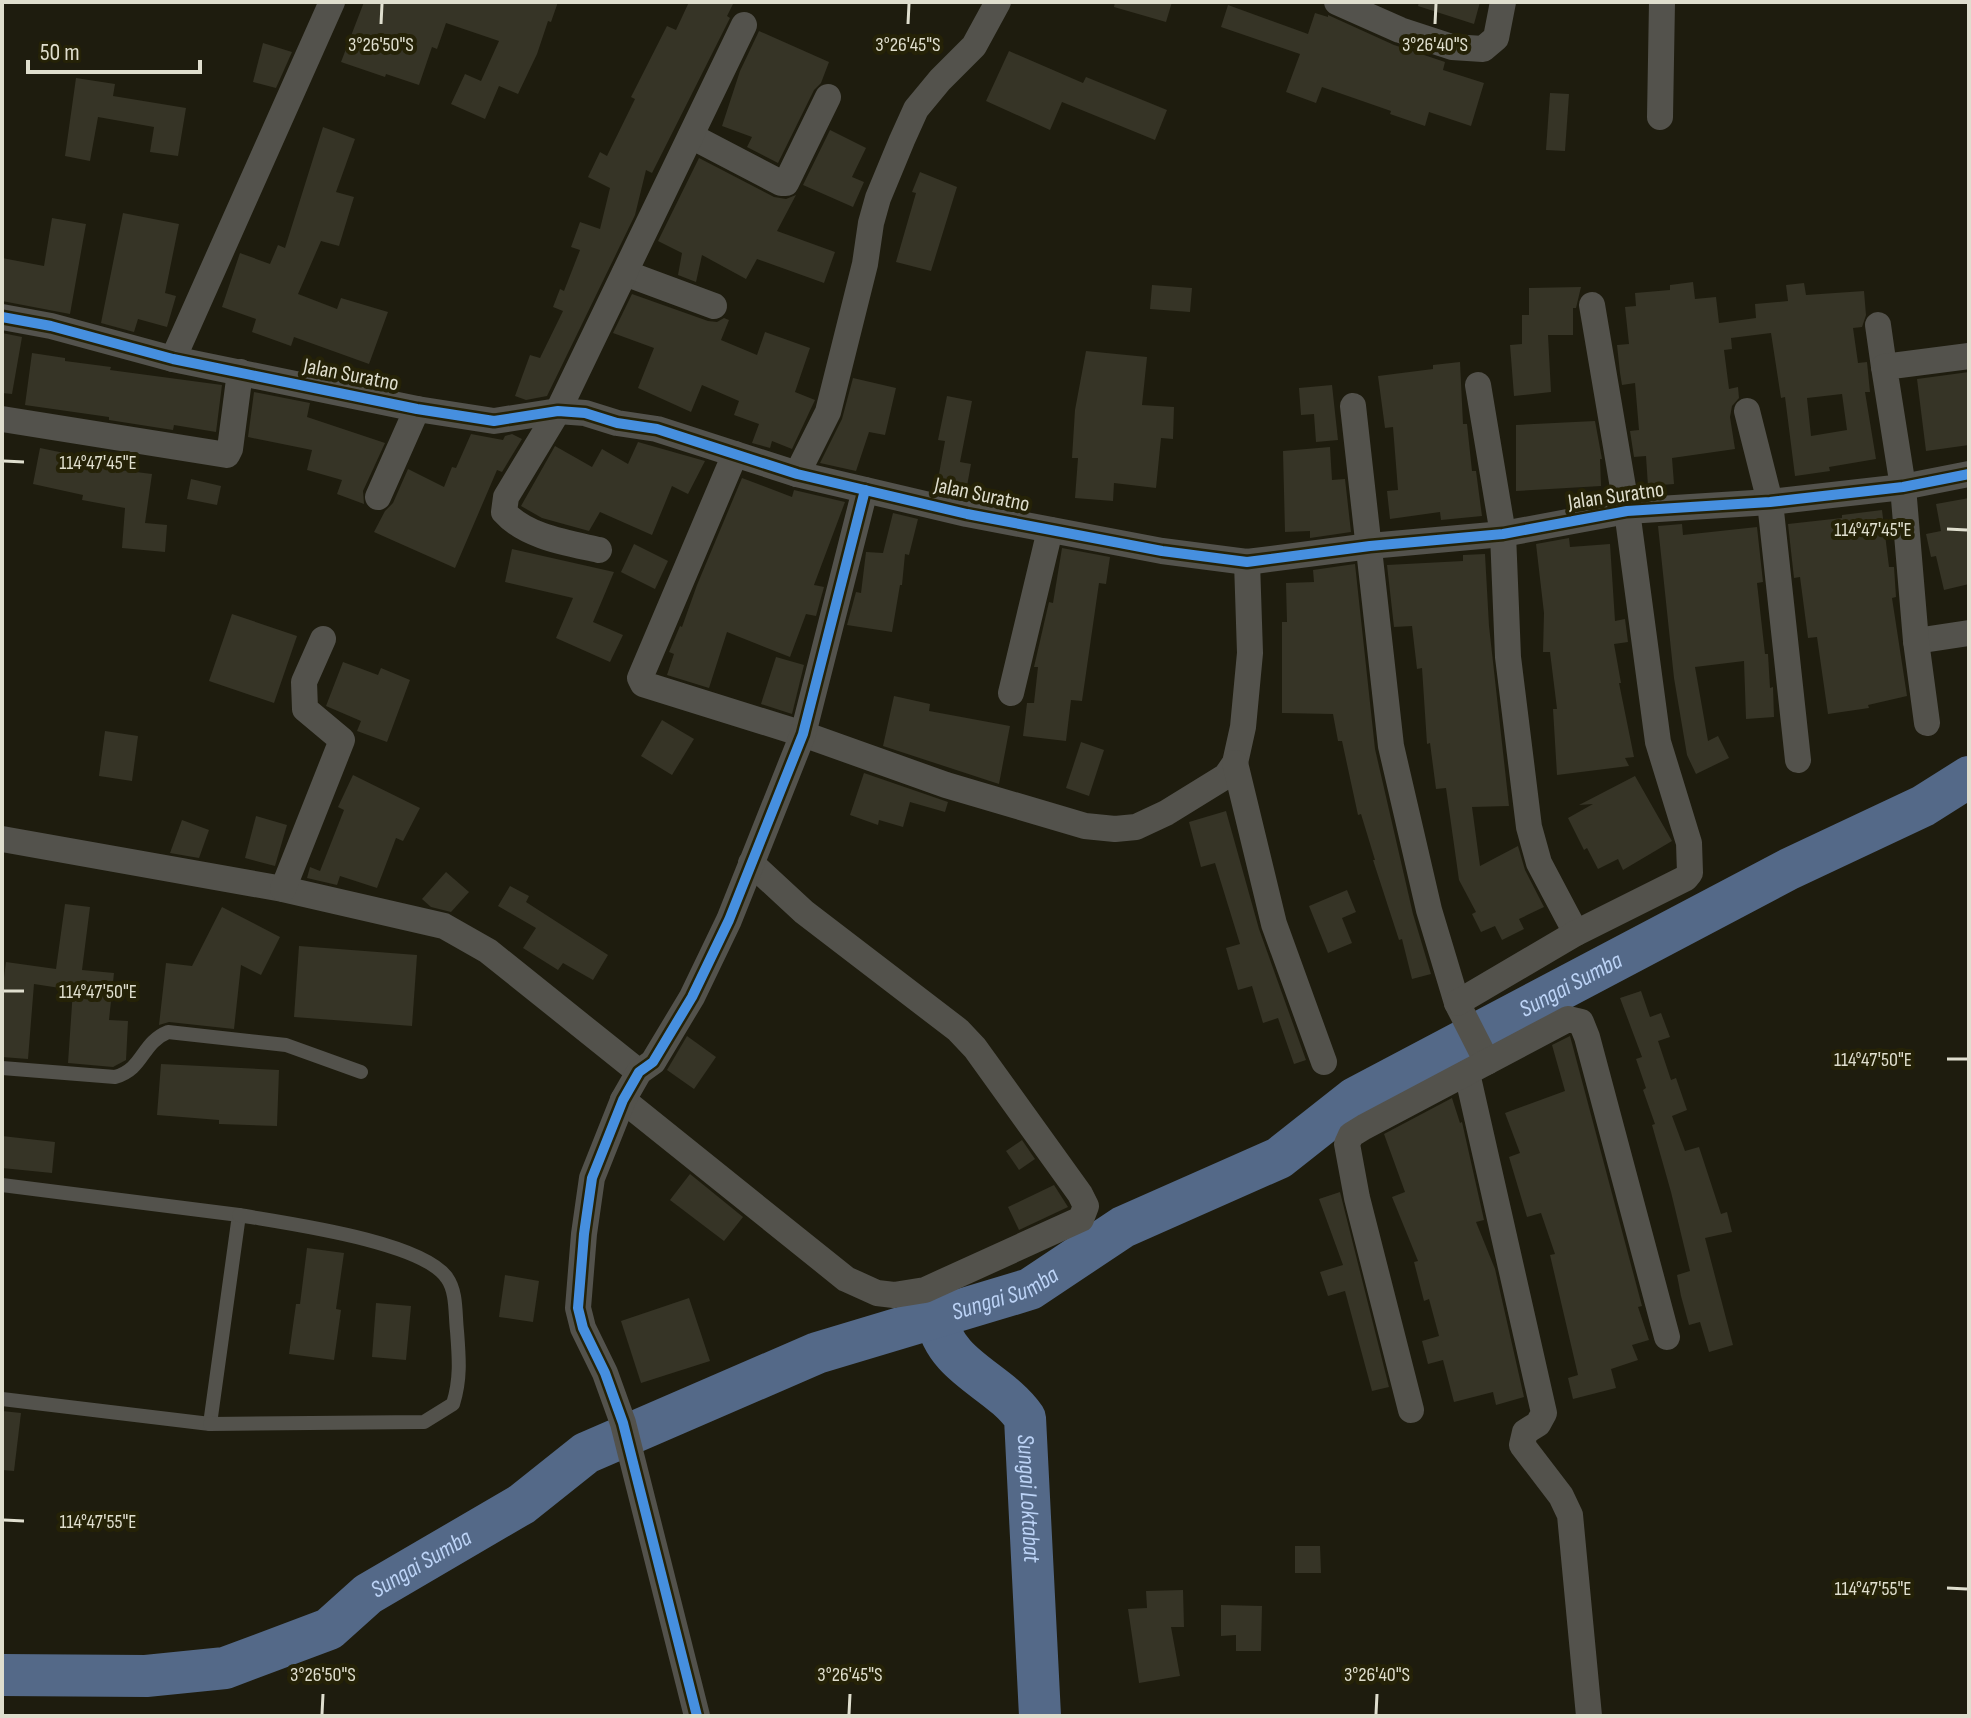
<svg xmlns="http://www.w3.org/2000/svg" width="1971" height="1718" font-family="'Sofia Sans Condensed',sans-serif">
	<rect width="100%" height="100%" fill="#1e1c0e"/>
	<g fill="none" stroke-linecap="round" stroke-linejoin="round">
		<g stroke="#546988" stroke-width="42">
			<path id="s1" d="M936,1317C945,1368 999,1380 1025,1418L1040,1716"/>
			<path id="s2" d="M2,1675L146,1676L225,1668L329,1629L368,1594L522,1504L586,1453L817,1353L1030,1289L1123,1227L1279,1158L1355,1098L1789,869L1923,806L1969,777"/>
		</g>
	</g>
	<g fill="#363426" fill-rule="evenodd">
		<path d="M364,2H558L551,22L548,21L537,54L518,94L499,86L485,119L451,104L465,74L481,81L499,41L446,23L437,49L432,47L419,85L386,74L385,77L341,62Z"/>
		<path d="M689,2H734L727,16L730,18L652,173L646,170L635,215L547,396L526,400L515,396L530,355L540,358L563,311L553,307L560,289L564,291L580,250L571,247L580,222L600,229L610,188L588,177L600,152L607,156L635,99L631,97L667,26L676,30Z"/>
		<path d="M1115,2H1172L1166,22L1114,7Z"/>
		<path d="M1419,2H1480L1474,24L1418,6Z"/>
		<path d="M1228,5L1308,34L1315,13L1328,17V15L1394,45L1445,62L1443,70L1484,83L1471,126L1429,112L1425,126L1390,114L1391,111L1322,87L1316,103L1286,92L1300,54L1221,27Z"/>
		<path d="M759,31L829,62L821,83L814,90L778,163L747,147L752,137L722,126L740,71Z"/>
		<path d="M263,43L292,52L276,88L253,82Z"/>
		<path d="M1009,51L1083,83L1086,77L1167,110L1155,140L1062,102L1050,130L986,101Z"/>
		<path d="M76,78L115,84L113,96L186,108L178,156L150,152L154,127L98,117L90,161L65,156Z"/>
		<path d="M1550,93L1569,94L1565,151L1546,150Z"/>
		<path d="M323,127L355,139L336,192L354,197L339,246L321,241L298,294L337,309L341,298L388,312L369,364L294,337L291,346L252,332L256,319L222,307L240,253L270,264L278,245L285,248Z"/>
		<path d="M830,130L866,148L852,177L864,182L853,207L803,185Z"/>
		<path d="M699,158L774,197L786,199L796,195L777,231L835,252L824,283L757,259L746,279L702,255L696,282L678,275L682,253L658,241Z"/>
		<path d="M920,172L957,187L931,271L896,262L916,193L912,192Z"/>
		<path d="M123,213L179,224L165,293L176,296L167,327L138,319L134,332L101,323Z"/>
		<path d="M52,218L86,224L70,314L2,301V258L44,266Z"/>
		<path d="M1693,282L1695,299L1716,297L1719,323L1756,318L1755,304L1788,301L1786,285L1804,283L1806,295L1864,291L1866,315L1862,327L1853,328L1858,363L1867,362L1870,392H1865L1876,459L1829,467L1830,471L1795,476L1785,397L1781,398L1771,333L1731,338L1732,349L1724,350L1729,389L1738,387L1739,398L1732,406L1730,417L1735,449L1672,458L1674,484L1648,486L1646,456L1634,457L1630,431L1639,430L1635,383L1622,385L1620,373L1617,345L1629,344L1625,307L1636,306L1635,293L1670,290V285ZM1842,394L1847,430L1811,436L1807,398Z"/>
		<path d="M1152,285L1192,288L1190,312L1150,309Z"/>
		<path d="M1581,287L1576,308H1573V335H1548L1551,392L1514,396L1510,345L1522,344V315H1529V288Z"/>
		<path d="M632,294L708,321L717,322L724,318L729,320L721,340L757,355L765,332L810,348L795,392L815,400L792,449L772,441L770,448L752,443L759,424L734,415L739,401L702,385L691,412L638,388L654,348L613,333Z"/>
		<path d="M2,333L22,337L12,394L2,393Z"/>
		<path d="M1086,351L1147,357L1142,405L1174,407L1173,439L1161,438L1156,488L1114,483L1113,501L1075,498L1078,458H1072L1075,410Z"/>
		<path d="M32,353L65,358V361L111,367L110,370L222,385L216,432L174,425L173,430L109,420V417L25,405Z"/>
		<path d="M1460,362L1463,424H1467L1472,471H1476L1482,516L1441,520L1440,512L1390,519L1387,491L1398,490L1393,427L1385,428L1378,376L1433,369V365Z"/>
		<path d="M1969,372V445L1926,451L1917,379Z"/>
		<path d="M853,378L896,388L885,435L869,432L856,471L820,463L842,419Z"/>
		<path d="M1332,385L1338,440L1316,442L1314,414L1301,415L1299,388Z"/>
		<path d="M254,392L310,403L307,417L385,443L363,491L364,504L337,494L342,480L307,470L312,450L248,437Z"/>
		<path d="M947,396L972,401L960,462L971,464L965,497L936,490L945,441L938,440Z"/>
		<path d="M1595,421L1602,459H1600L1601,486L1516,491V425Z"/>
		<path d="M471,434L503,440L505,436L512,434L522,439L502,472L497,470L455,568L374,532L385,511L393,503L408,469L444,487L452,467L456,468Z"/>
		<path d="M638,442L705,461L688,494L672,486L652,535L600,512L589,531L542,518L521,506L555,446L592,467L602,449L628,464Z"/>
		<path d="M1330,447L1332,480L1345,479L1351,532L1310,538V531L1285,532L1283,451Z"/>
		<path d="M40,448L103,461L105,452L123,455L120,470L152,474L145,523L167,525L165,552L122,548L125,508L82,500L83,495L33,484Z"/>
		<path d="M742,478L792,497L794,490L845,502L814,585L824,587L816,616L806,614L790,657L727,632L709,688L667,675L674,654L669,652L680,626L682,627L697,585Z"/>
		<path d="M191,479L221,486L217,505L187,499Z"/>
		<path d="M1969,498V584L1944,590L1936,556L1931,557L1926,534L1941,531L1936,504Z"/>
		<path d="M1882,510L1889,567H1894L1896,597L1892,598L1907,696L1868,705L1869,708L1828,714L1817,637L1808,638L1800,577L1794,578L1788,524L1842,518V515Z"/>
		<path d="M893,513L918,519L909,555L905,554L902,585H900L892,632L847,625L856,592L861,593L866,552L883,553Z"/>
		<path d="M1682,524L1683,535L1757,527L1763,582L1757,583L1765,654H1768L1770,688L1773,687L1774,717L1746,719L1744,661L1695,667L1708,741L1718,736L1729,758L1696,774L1687,755L1674,678L1658,526Z"/>
		<path d="M1569,538L1570,547L1610,544L1615,621L1625,619L1628,642L1614,644L1621,683H1619L1634,757L1625,758L1629,766L1557,775L1553,709H1557L1550,652H1543L1544,613L1536,544Z"/>
		<path d="M634,544L668,561L655,589L621,572Z"/>
		<path d="M1062,548L1110,557L1106,584L1099,583L1082,701L1071,700L1066,741L1023,736L1027,703H1034L1038,667H1034L1049,602L1053,603Z"/>
		<path d="M512,549L614,572L593,622L623,635L610,662L556,638L573,598L505,582Z"/>
		<path d="M1485,554L1489,626L1509,806L1472,807L1480,866L1518,846L1525,870L1544,907L1519,919L1524,929L1502,940L1495,926L1481,932L1472,914L1476,912L1459,880L1446,788L1436,789L1430,743L1427,744L1422,668L1417,669L1412,626L1394,627L1387,565L1463,561V555Z"/>
		<path d="M1355,564L1375,749L1413,914L1431,974L1412,979L1402,939L1399,940L1373,860H1375L1361,814L1358,815L1342,741H1338L1333,714L1282,713V622H1287L1286,583L1314,582L1313,570Z"/>
		<path d="M232,614L297,636L274,703L209,681Z"/>
		<path d="M776,657L804,665L792,714L761,704Z"/>
		<path d="M343,662L378,675L381,668L410,680L387,742L357,731L361,721L326,706Z"/>
		<path d="M894,696L930,704L929,711L1010,726L999,784L883,746Z"/>
		<path d="M662,720L694,739L672,775L641,756Z"/>
		<path d="M105,731L138,736L132,781L99,776Z"/>
		<path d="M1081,742L1104,750L1089,796L1066,788Z"/>
		<path d="M864,773L948,802L945,812L910,802L903,827L879,820L878,825L850,815Z"/>
		<path d="M353,775L420,808L403,841L396,838L377,888L340,876L337,885L307,878L310,867L320,871L344,810L338,807Z"/>
		<path d="M1635,776L1672,841L1623,870L1618,859L1598,869L1587,848L1584,850L1568,818L1593,804L1579,805Z"/>
		<path d="M1226,811L1259,929L1306,1060L1294,1064L1278,1018L1263,1023L1252,986L1238,990L1226,948L1240,944L1215,863L1201,867L1189,822Z"/>
		<path d="M256,816L287,825L275,866L245,858Z"/>
		<path d="M182,820L209,830L199,858L170,853Z"/>
		<path d="M446,872L469,892L451,912L431,907L422,899Z"/>
		<path d="M510,886L529,896L526,902L608,955L593,980L563,963L558,970L523,948L536,928L498,906Z"/>
		<path d="M1347,890L1356,912L1342,918L1352,943L1328,953L1309,906Z"/>
		<path d="M65,904L90,907L82,970L114,973L109,1020L128,1021L126,1060L113,1067L68,1063L73,990L34,984L28,1059L2,1057V993L6,962L56,969Z"/>
		<path d="M222,907L280,937L261,975L241,965L234,1029L169,1022L159,1025L166,963L192,966Z"/>
		<path d="M299,946L417,955L412,1026L294,1017Z"/>
		<path d="M1641,991L1650,1017L1661,1013L1670,1037L1658,1041L1671,1080L1676,1078L1687,1110L1672,1116L1685,1151L1699,1147L1721,1214L1727,1212L1732,1232L1705,1238L1733,1345L1709,1352L1700,1322L1689,1325L1681,1296L1677,1275L1690,1271L1671,1192L1652,1125L1655,1124L1643,1090L1646,1088L1636,1059L1642,1057L1620,998Z"/>
		<path d="M687,1036L716,1057L694,1089L667,1070Z"/>
		<path d="M1570,1036L1642,1306L1638,1307L1649,1340L1632,1345L1638,1360L1611,1369L1616,1388L1573,1399L1568,1378L1578,1375L1550,1255L1555,1254L1541,1213L1527,1217L1509,1157L1520,1153L1505,1113L1565,1091L1552,1045Z"/>
		<path d="M161,1064L279,1070L277,1126L219,1124V1120L157,1115Z"/>
		<path d="M1452,1098L1460,1123L1462,1122L1484,1220L1476,1222L1495,1269L1524,1397L1496,1405L1493,1392L1454,1402L1443,1360L1428,1364L1422,1341L1439,1336L1429,1299L1424,1301L1414,1262L1418,1261L1392,1197L1405,1192L1384,1134Z"/>
		<path d="M2,1136L55,1142L52,1173L2,1168Z"/>
		<path d="M1022,1140L1035,1159L1019,1170L1006,1151Z"/>
		<path d="M690,1174L743,1217L724,1241L670,1200Z"/>
		<path d="M1054,1185L1068,1207L1019,1230L1008,1207Z"/>
		<path d="M1340,1192L1389,1387L1372,1391L1345,1291L1328,1296L1320,1272L1343,1265L1319,1199Z"/>
		<path d="M307,1248L344,1253L336,1309L341,1310L334,1360L289,1354L296,1304H300Z"/>
		<path d="M505,1275L539,1281L533,1322L499,1317Z"/>
		<path d="M689,1298L710,1361L641,1383L621,1321Z"/>
		<path d="M376,1303L411,1306L406,1360L372,1357Z"/>
		<path d="M2,1411L21,1413L14,1471L2,1470Z"/>
		<path d="M1295,1546H1320L1321,1573H1295Z"/>
		<path d="M1183,1590L1184,1627H1171L1180,1676L1139,1683L1128,1609L1147,1608L1146,1591Z"/>
		<path d="M1221,1605L1262,1606L1261,1651H1236V1635L1221,1636Z"/>
	</g>
	<g fill="none" stroke-linecap="round" stroke-linejoin="round">
		<g stroke="#53524c" stroke-width="14">
			<path d="M2,1068L115,1077C144,1069 141,1043 168,1032L286,1045L361,1072"/>
			<path d="M2,1185L239,1215L210,1424L2,1399"/>
			<path d="M210,1424L424,1422L453,1404C461,1379 459,1357 457,1331C455,1314 457,1292 447,1278C422,1241 284,1223 239,1215"/>
		</g>
		<g stroke="#53524c" stroke-width="26">
			<path d="M1337,2L1400,30L1452,47L1483,49L1496,38L1503,2"/>
			<path d="M1660,117L1662,2"/>
			<path d="M691,136L781,183H786L828,97"/>
			<path d="M625,273L714,306"/>
			<path d="M2,317L51,326L173,359L417,409L494,421L558,411L585,413L617,423L657,429L797,474L967,514L1162,551L1247,562L1370,546L1503,534L1627,511L1770,502L1903,487L1969,474"/>
			<path d="M1878,325L1884,367"/>
			<path d="M173,359L332,2"/>
			<path d="M1478,385L1503,534L1508,657L1529,827L1539,863L1576,933"/>
			<path d="M1353,406L1391,746L1429,910L1457,1003L1487,1062"/>
			<path d="M1747,411L1770,502L1798,760"/>
			<path d="M2,419L227,455L230,449L240,372"/>
			<path d="M735,454L640,678L643,684L803,734L946,785L1085,826L1115,829L1136,827L1166,813L1226,776L1235,763L1243,727L1250,653L1247,562"/>
			<path d="M797,474L828,412L865,264L871,223L878,198L902,140L916,109L940,80L974,46L998,2"/>
			<path d="M378,497L417,409"/>
			<path d="M599,550C568,543 526,537 504,512L506,497L558,411L744,25"/>
			<path d="M1916,641L1969,633"/>
			<path d="M1011,693L1050,530"/>
			<path d="M1927,723L1916,641L1903,487L1884,367L1969,356"/>
			<path d="M1235,763L1274,924L1324,1062"/>
			<path d="M2,839L283,889L444,926L488,951L639,1072"/>
			<path d="M283,889L342,740L305,709L304,682L323,639"/>
			<path d="M1457,1003L1576,933L1686,878L1690,873L1689,843L1658,742L1627,511L1592,305"/>
			<path d="M1467,1073L1544,1413L1538,1424L1525,1432L1522,1445L1561,1496L1570,1515L1589,1716"/>
			<path d="M623,1100L846,1279L877,1293L894,1295L925,1290L1081,1219L1086,1206L1080,1194L975,1048L958,1030L804,912L751,863"/>
			<path d="M1411,1410L1357,1198L1347,1144L1351,1135L1364,1127L1568,1019L1581,1022L1587,1037L1667,1337"/>
			<path d="M697,1716L623,1423L605,1373L583,1328L578,1308L584,1234L592,1178L623,1100L639,1072L653,1062L692,997L729,920L803,734L865,490"/>
		</g>
		<defs>
			<g id="cycleway">
				<path d="M2,317L51,326L173,359L417,409L494,421L558,411L585,413L617,423L657,429L797,474L967,514L1162,551L1247,562L1370,546L1503,534L1627,511L1770,502L1903,487L1969,474"/>
				<path d="M697,1716L623,1423L605,1373L583,1328L578,1308L584,1234L592,1178L623,1100L639,1072L653,1062L692,997L729,920L803,734L865,490"/>
			</g>
		</defs>
		<use href="#cycleway" stroke="#252207" stroke-width="15"/>
		<use href="#cycleway" stroke="#468fdf" stroke-width="10"/>
	</g>
	<path fill="none" stroke="#dfdece" stroke-width="3" d="M381,24L382,4M908,24L909,4M1435,24L1436,4M4,461L24,462M1947,529L1967,530M4,991H24M1947,1059H1967M4,1520L24,1521M1947,1588L1967,1589M322,1714L323,1694M849,1714L850,1694M1376,1714L1377,1694"/>
	<g text-anchor="middle" dominant-baseline="central" stroke-width="8" stroke-linejoin="round" paint-order="stroke">
		<g font-size="22" fill="#dfdece" stroke="#252207">
			<text transform="translate(351 375) rotate(11)">Jalan Suratno</text>
			<text transform="translate(982 495) rotate(12)">Jalan Suratno</text>
			<text transform="translate(1616 496) rotate(-8)">Jalan Suratno</text>
		</g>
		<g font-size="24" font-style="italic" fill="#bcd3f6" stroke="#252207">
			<text stroke="none"><textPath href="#s2" startOffset="1744">Sungai Sumba</textPath></text>
			<text stroke="none"><textPath href="#s2" startOffset="1096">Sungai Sumba</textPath></text>
			<text stroke="none"><textPath href="#s1" startOffset="218">Sungai Loktabat</textPath></text>
			<text stroke="none"><textPath href="#s2" startOffset="448">Sungai Sumba</textPath></text>
		</g>
	</g>
	<g font-size="20" text-anchor="middle" fill="#dfdece" stroke="#252207" stroke-width="8" stroke-linejoin="round" paint-order="stroke">
		<text x="381" y="51">3°26'50"S</text>
		<text x="908" y="51">3°26'45"S</text>
		<text x="1435" y="51">3°26'40"S</text>
		<text x="98" y="469">114°47'45"E</text>
		<text x="1873" y="536">114°47'45"E</text>
		<text x="98" y="998">114°47'50"E</text>
		<text x="1873" y="1066">114°47'50"E</text>
		<text x="98" y="1528">114°47'55"E</text>
		<text x="1873" y="1595">114°47'55"E</text>
		<text x="323" y="1681">3°26'50"S</text>
		<text x="850" y="1681">3°26'45"S</text>
		<text x="1377" y="1681">3°26'40"S</text>
	</g>
	<rect width="1971" height="1718" fill="none" stroke="#dfdece" stroke-width="8"/>
	<path d="M28 60v12h172v-12" fill="none" stroke="#dfdece" stroke-width="4"/>
	<text x="40" y="60" font-size="24" fill="#dfdece" stroke="#252207" stroke-width="6" paint-order="stroke">50 m</text>
</svg>
